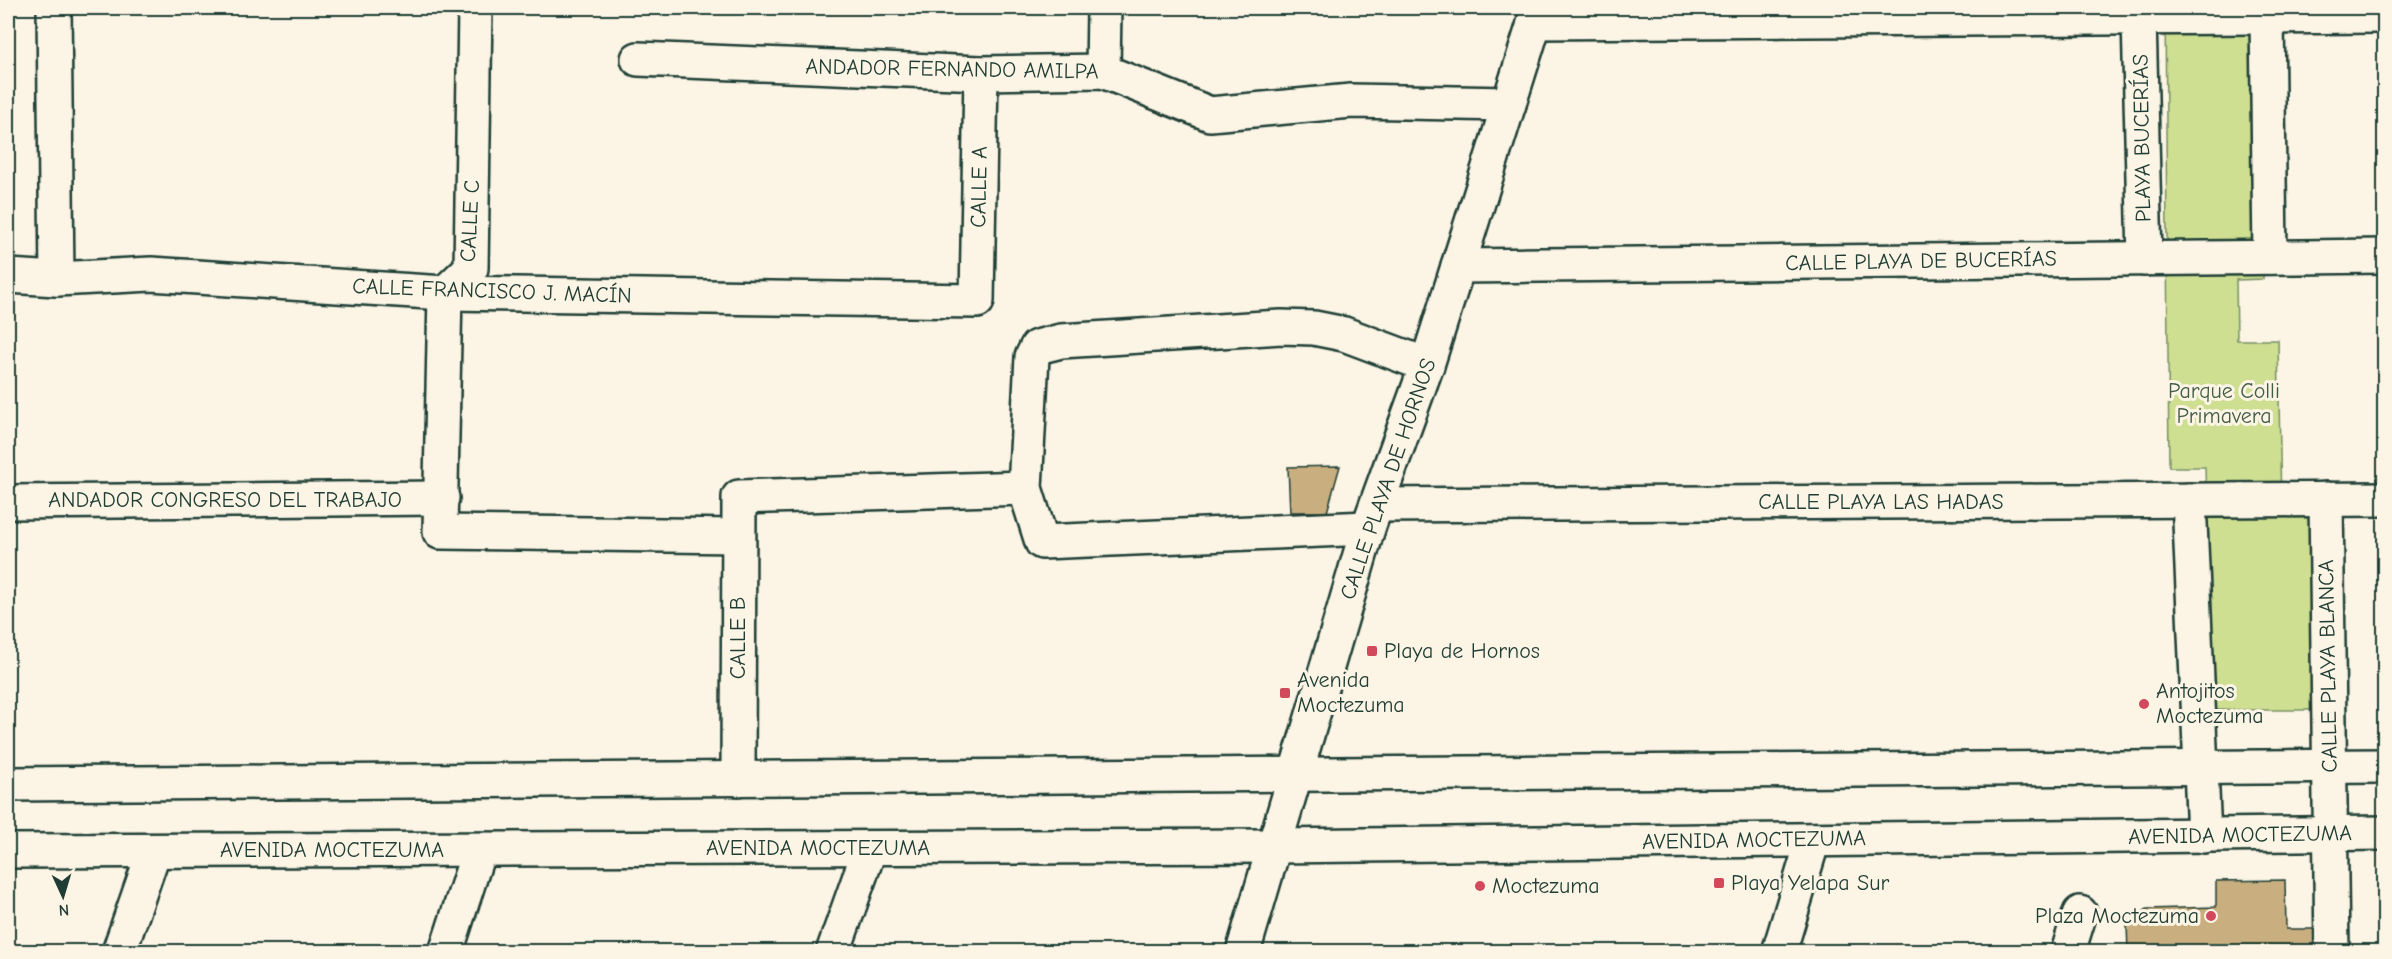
<svg xmlns="http://www.w3.org/2000/svg" width="2392" height="959" font-family="'Comic Neue',sans-serif">
	<rect width="100%" height="100%" fill="#fcf5e5"/>
	<filter id="ink" filterUnits="userSpaceOnUse"><feTurbulence type="fractalNoise" baseFrequency=".0167" numOctaves="2"/><feDisplacementMap in="SourceGraphic" scale="12" xChannelSelector="R" yChannelSelector="G"/><feConvolveMatrix kernelMatrix="1 2 1 2 8 2 1 2 1" color-interpolation-filters="sRGB"/></filter>
	<g filter="url(#ink)">
		<path fill="#cfdf92" stroke="#778e63" stroke-width="1.5" d="M2165,8H2224V34L2261,35L2263,279L2236,280L2237,340H2278L2281,511H2311L2312,710H2213L2205,467H2169Z"/>
		<g fill="#c9af7f" stroke="#1f3d34" stroke-width="1.5">
			<path d="M1340,466L1327,512H1290L1288,467Z"/>
			<path d="M2285,880L2286,929H2317V952H2128L2127,924L2147,909L2216,907V881Z"/>
		</g>
		<g fill="none" stroke-linecap="round" stroke-linejoin="round">
			<defs>
				<g id="street">
					<path d="M54,8L57,279"/>
					<path d="M475,8L471,268L445,293L440,532L738,536"/>
					<path d="M2267,16L2270,257"/>
					<path d="M2139,18L2145,259"/>
					<path d="M1534,22L2384,16"/>
					<path d="M638,59L981,73L1103,71L1210,114L1351,101L1509,104"/>
					<path d="M1103,71L1104,8"/>
					<path d="M1458,266L2384,256"/>
					<path d="M8,276L57,279L151,274L445,293L977,301L981,73"/>
					<path d="M2326,499L2332,952"/>
					<path d="M2189,500L2204,836"/>
					<path d="M8,502L442,498"/>
					<path d="M1377,505L2384,499"/>
					<path d="M1368,528L1042,542L1025,488L1032,357L1037,347L1061,341L1281,327L1314,328L1344,334L1427,365"/>
					<path d="M738,779L739,497L1025,488"/>
					<path d="M119,952L154,851"/>
					<path d="M446,952L479,850"/>
					<path d="M833,952L870,848"/>
					<path d="M1243,952L1368,528L1427,365L1539,8"/>
					<path d="M1779,952L1813,840"/>
					<path d="M2068,952L2080,913"/>
				</g>
				<g id="secondary">
					<path d="M8,784L2384,766"/>
					<path d="M8,851L1276,846L2384,833"/>
				</g>
			</defs>
			<use href="#street" stroke="#1f3d34" stroke-width="38"/>
			<use href="#secondary" stroke="#1f3d34" stroke-width="38"/>
			<use href="#street" stroke="#fcf5e5" stroke-width="33"/>
			<use href="#secondary" stroke="#fcf5e5" stroke-width="33"/>
		</g>
	</g>
	<g fill="#d1495b" stroke="#fcf5e5" stroke-width="2">
		<rect x="1366" y="645" width="12" height="12" rx="3"/>
		<rect x="1279" y="687" width="12" height="12" rx="3"/>
		<circle cx="2144" cy="704" r="6"/>
		<rect x="1713" y="877" width="12" height="12" rx="3"/>
		<circle cx="1480" cy="886" r="6"/>
		<circle cx="2211" cy="916" r="6"/>
	</g>
	<g text-anchor="middle" dominant-baseline="central" stroke-width="6" stroke-linejoin="round" paint-order="stroke">
		<g font-size="22" fill="#1f3d34" stroke="#fcf5e5">
			<text transform="translate(952 69) rotate(1)">ANDADOR FERNANDO AMILPA</text>
			<text transform="translate(2142 138) rotate(-91)">PLAYA BUCERÍAS</text>
			<text transform="translate(979 187) rotate(-89)">CALLE A</text>
			<text transform="translate(470 221) rotate(-87)">CALLE C</text>
			<text transform="translate(1921 261) rotate(-1)">CALLE PLAYA DE BUCERÍAS</text>
			<text transform="translate(492 291) rotate(2)">CALLE FRANCISCO J. MACÍN</text>
			<text transform="translate(1388 479) rotate(-71)">CALLE PLAYA DE HORNOS</text>
			<text x="225" y="500">ANDADOR CONGRESO DEL TRABAJO</text>
			<text x="1881" y="502">CALLE PLAYA LAS HADAS</text>
			<text transform="translate(738 638) rotate(-90)">CALLE B</text>
			<text transform="translate(2328 666) rotate(-91)">CALLE PLAYA BLANCA</text>
			<text transform="translate(2240 835) rotate(-1)">AVENIDA MOCTEZUMA</text>
			<text transform="translate(1754 840) rotate(-1)">AVENIDA MOCTEZUMA</text>
			<text x="818" y="848">AVENIDA MOCTEZUMA</text>
			<text x="332" y="850">AVENIDA MOCTEZUMA</text>
		</g>
		<g font-size="22" fill="#425d47" stroke="#fcf5e5">
			<text x="2224" y="391">Parque Colli<tspan x="2224" dy="25">Primavera</tspan></text>
		</g>
		<g font-size="22" fill="#1f3d34" stroke="#fcf5e5" text-anchor="start">
			<text x="1384" y="651">Playa de Hornos</text>
			<text x="1297" y="680">Avenida<tspan x="1297" dy="25">Moctezuma</tspan></text>
			<text x="2156" y="691">Antojitos<tspan x="2156" dy="25">Moctezuma</tspan></text>
			<text x="1731" y="883">Playa Yelapa Sur</text>
			<text x="1492" y="886">Moctezuma</text>
			<text x="2199" y="916" text-anchor="end">Plaza Moctezuma</text>
		</g>
	</g>
	<rect width="2392" height="959" fill="none" stroke="#fcf5e5" stroke-width="30"/>
	<rect x="15" y="15" width="2362" height="929" fill="none" stroke="#1f3d34" stroke-width="2" filter="url(#ink)"/>
	<g transform="translate(63 896) rotate(176)" stroke="#fcf5e5" stroke-width="4.5" paint-order="stroke">
	<path d="M0-4.5L10 22L0 15L-10 22Z" fill="#1f3d34"/>
	<text y="-9" font-size="16" font-weight="bold" text-anchor="middle" fill="#1f3d34">N</text>
	</g>
</svg>
